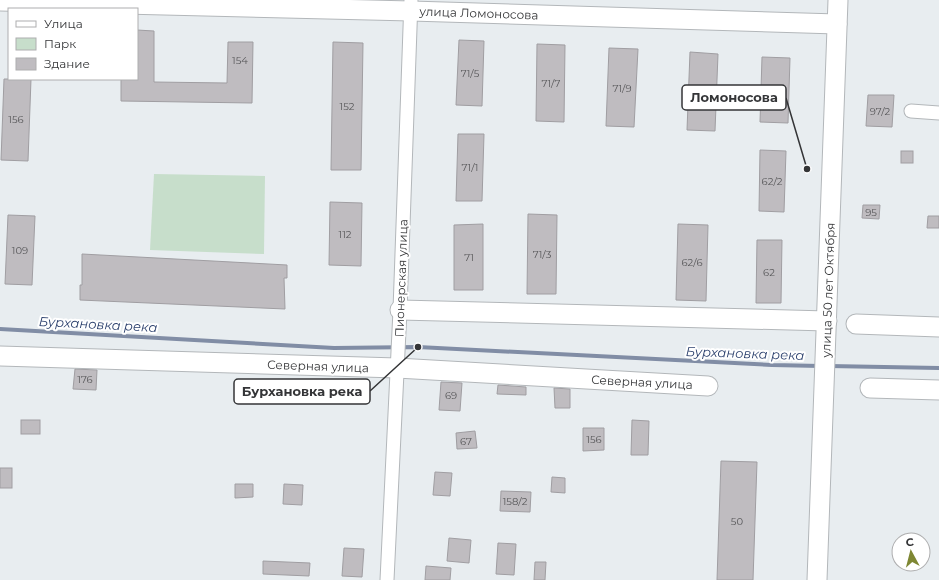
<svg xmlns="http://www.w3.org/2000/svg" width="939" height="580" font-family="Montserrat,sans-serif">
	<rect width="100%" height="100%" fill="#e8edf0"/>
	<path fill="#c7decb" d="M154,174L265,176L264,254L150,250Z"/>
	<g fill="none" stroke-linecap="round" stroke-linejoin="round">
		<g stroke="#818da5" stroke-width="4">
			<path d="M0,329L334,348L418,347L772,365L821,366"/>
			<path d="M829,366L939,368"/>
		</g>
	</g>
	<g fill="#bfbcc0" stroke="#a09ea2">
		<path d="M137,30L154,31V82L227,83L228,42H253L252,103L121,101V79H137Z"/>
		<path d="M459,40L484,41L482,106L456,105Z"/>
		<path d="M333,42L363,43L361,170H331Z"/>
		<path d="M537,44L565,45L564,122L536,121Z"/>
		<path d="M609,48L638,49L634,127L606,126Z"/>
		<path d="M690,52L718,54L715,131L687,130Z"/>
		<path d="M762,57L790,58L788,123L760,122Z"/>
		<path d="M4,79H31L28,161L1,160Z"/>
		<path d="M868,95H894L892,127L866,126Z"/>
		<path d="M458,134H484L482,201H456Z"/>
		<path d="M760,150L786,151L784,212L759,211Z"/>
		<rect x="901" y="151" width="12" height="12"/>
		<path d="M330,202L362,203L361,266L329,265Z"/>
		<path d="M863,205H880L879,219L862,218Z"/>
		<path d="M528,214L557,215L556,294H527Z"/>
		<path d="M8,215L35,216L32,285L5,284Z"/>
		<path d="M928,216H939V228H927Z"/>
		<path d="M483,224V290H454V225Z"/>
		<path d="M678,224L708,225L706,301L676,300Z"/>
		<path d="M757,240H782L781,303H756Z"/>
		<path d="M82,254L287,265V278H284L285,309L80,300V285H82Z"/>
		<path d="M75,369L97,370L96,390L73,389Z"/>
		<path d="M441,382L462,383L460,411L439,410Z"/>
		<path d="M498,385L526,387V395L497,394Z"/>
		<path d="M554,388L570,389V408H555Z"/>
		<rect x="21" y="420" width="19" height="14"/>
		<path d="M632,420L649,421L648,455H631Z"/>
		<path d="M583,428H604V450L583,451Z"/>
		<path d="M475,431L477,448L457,449L456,433Z"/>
		<path d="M721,461L757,462L753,580H717Z"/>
		<rect x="0" y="468" width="12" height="20"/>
		<path d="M435,472L452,473L450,496L433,495Z"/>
		<path d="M552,477L565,478V493L551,492Z"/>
		<path d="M235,484H253V497L235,498Z"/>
		<path d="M284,484L303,485L302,505L283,504Z"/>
		<path d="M501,491L531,492L530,512L500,511Z"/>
		<path d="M449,538L471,540L469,563L447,561Z"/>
		<path d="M498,543L516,544L514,575L496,574Z"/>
		<path d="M344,548L364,549L362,577L342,576Z"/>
		<path d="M263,561L310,563L309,576L263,574Z"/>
		<path d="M535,562H546L545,580H534Z"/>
		<path d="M426,566L451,568L450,580H425Z"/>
	</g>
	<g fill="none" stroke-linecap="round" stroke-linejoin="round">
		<defs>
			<g id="street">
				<path d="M911,111L939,113"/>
				<path d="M387,580L400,310L411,0"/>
			</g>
			<g id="secondary">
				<path d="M0,1L411,11L837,24"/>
				<path d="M400,310L827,321"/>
				<path d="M856,324L939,327"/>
				<path d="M0,356L397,368L708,386"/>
				<path d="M870,388L939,390"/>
				<path d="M817,580L838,0"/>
			</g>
		</defs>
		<use href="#street" stroke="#b3b7ba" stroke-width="15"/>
		<use href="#secondary" stroke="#b3b7ba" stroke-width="21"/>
		<use href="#street" stroke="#fff" stroke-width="13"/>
		<use href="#secondary" stroke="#fff" stroke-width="19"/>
	</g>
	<g text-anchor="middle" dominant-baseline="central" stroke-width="4" stroke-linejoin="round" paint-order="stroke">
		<g font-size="10" fill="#575759">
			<text x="240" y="60">154</text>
			<text x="470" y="73">71/5</text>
			<text x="551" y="83">71/7</text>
			<text x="622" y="88">71/9</text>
			<text x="347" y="106">152</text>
			<text x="880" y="111">97/2</text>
			<text x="16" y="119">156</text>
			<text x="470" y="167">71/1</text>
			<text x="772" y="181">62/2</text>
			<text x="871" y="212">95</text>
			<text x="345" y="234">112</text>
			<text x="20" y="250">109</text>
			<text x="542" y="254">71/3</text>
			<text x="469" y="257">71</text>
			<text x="692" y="262">62/6</text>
			<text x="769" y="272">62</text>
			<text x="85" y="379">176</text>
			<text x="451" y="395">69</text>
			<text x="594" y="439">156</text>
			<text x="466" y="441">67</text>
			<text x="515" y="501">158/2</text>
			<text x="737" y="521">50</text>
		</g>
		<g font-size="12" fill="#343537" stroke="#fff">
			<text transform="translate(479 13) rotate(2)">улица Ломоносова</text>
			<text transform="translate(401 278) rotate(-88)">Пионерская улица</text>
			<text transform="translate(828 290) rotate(-88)">улица 50 лет Октября</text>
			<text transform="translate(318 366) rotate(2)">Северная улица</text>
			<text transform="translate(642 382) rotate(3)">Северная улица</text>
		</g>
		<g font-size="13" font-style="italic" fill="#2a3f6c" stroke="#fff">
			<text transform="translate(98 324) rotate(3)">Бурхановка река</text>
			<text transform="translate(745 353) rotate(2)">Бурхановка река</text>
		</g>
	</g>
	<path fill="none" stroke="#343537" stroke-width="1.5" d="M807 169L786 98M418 347L370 391"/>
	<g fill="#343537" stroke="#fff" stroke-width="1.5">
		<circle cx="807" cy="169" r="4"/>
		<circle cx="418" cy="347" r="4"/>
	</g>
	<g fill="#fff" stroke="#343537" stroke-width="1.5">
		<rect x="682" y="85" width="104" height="25" rx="4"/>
		<rect x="234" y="379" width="136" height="25" rx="4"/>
	</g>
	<g font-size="13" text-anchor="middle" font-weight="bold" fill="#343537">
		<text x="734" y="102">Ломоносова</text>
		<text x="302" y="396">Бурхановка река</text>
	</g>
	<rect x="8" y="8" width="130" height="72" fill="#ffffff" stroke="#aeaeaf"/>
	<rect x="16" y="21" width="20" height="6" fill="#ffffff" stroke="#aeaeaf"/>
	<text x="44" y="28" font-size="12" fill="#343537">Улица</text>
	<rect x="16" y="38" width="20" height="12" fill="#c7decb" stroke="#aeaeaf"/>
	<text x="44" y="48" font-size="12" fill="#343537">Парк</text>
	<rect x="16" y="58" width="20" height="12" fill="#bfbcc0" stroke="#aeaeaf"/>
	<text x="44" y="68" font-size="12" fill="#343537">Здание</text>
	<g transform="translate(911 552) rotate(353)"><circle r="19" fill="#ffffff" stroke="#aeaeaf"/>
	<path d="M0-3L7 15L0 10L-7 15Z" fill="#7e8733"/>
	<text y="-6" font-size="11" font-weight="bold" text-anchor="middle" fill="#343537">С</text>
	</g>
</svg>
